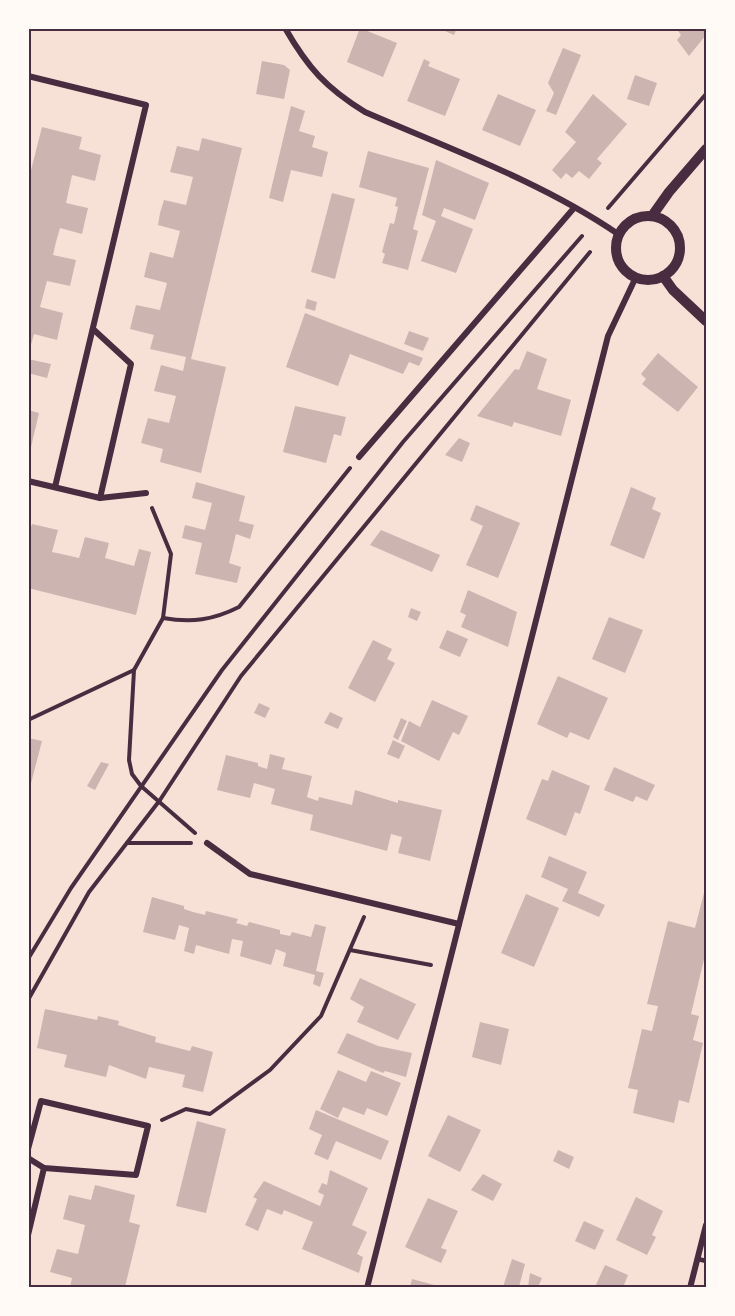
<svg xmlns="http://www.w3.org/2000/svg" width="735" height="1316" font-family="'DM Sans',sans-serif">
	<rect width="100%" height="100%" fill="#f7e1d7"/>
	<g fill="#ccb4b1">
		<path d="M360,28L397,43L383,77L347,62Z"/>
		<path d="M438,28H457L454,35Z"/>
		<path d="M676,28H706V35L689,56L677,40L681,35Z"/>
		<path d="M563,48L581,55L556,115L546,111L554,93L548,83Z"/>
		<path d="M424,59L430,62L428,66L460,79L445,116L407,101Z"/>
		<path d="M262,61L284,65L290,70L284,99L256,94Z"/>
		<path d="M635,75L657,83L649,106L627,99Z"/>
		<path d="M498,94L536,110L520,146L482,130Z"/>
		<path d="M593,94L627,124L597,159L602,163L589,179L579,171L572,178L566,173L561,179L552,170L576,142L565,132Z"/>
		<path d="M291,106L305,111L299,131L315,136L312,147L328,152L322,177L291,170L283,202L269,198Z"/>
		<path d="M42,127L82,137L79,149L101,155L95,181L72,175L66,203L88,208L82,234L60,228L56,242L53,255L76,260L70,286L47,281L40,307L63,313L57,340L34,334L29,352L28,182Z"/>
		<path d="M202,138L242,148L191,359L226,367L201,473L160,462L163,449L141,443L148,418L169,423L176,396L154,391L161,365L183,371L186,357L150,349L154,335L130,329L136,305L160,310L167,283L144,277L147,264L150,252L173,258L180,231L158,225L160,213L164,200L186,205L193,177L170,172L172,165L177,146L199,151Z"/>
		<path d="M368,151L429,168L413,229L418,231L408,270L382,263L385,254L382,252L390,223L394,224L398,207L395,206L397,198L359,187Z"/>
		<path d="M436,160L489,183L475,220L444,208L441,216L473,229L456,273L421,261L436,221L422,215Z"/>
		<path d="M332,193L355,199L335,279L311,272Z"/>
		<path d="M307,299L317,302L315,311L305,308Z"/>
		<path d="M305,313L357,333L423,358L419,366L409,362L403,374L350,354L338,386L286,367Z"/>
		<path d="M409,331L429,338L423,351L404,344Z"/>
		<path d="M527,351L547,359L537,389L571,400L561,436L514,422L512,427L477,416L515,369L519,370Z"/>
		<path d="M658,353L698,387L678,412L642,384L646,379L641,374Z"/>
		<path d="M28,359L51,364L47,378L28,373Z"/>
		<path d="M295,406L346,417L341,436L334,434L326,463L283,452Z"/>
		<path d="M28,410L39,413L31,447L28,446Z"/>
		<path d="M459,438L470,443L462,462L445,455Z"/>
		<path d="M196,482L245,496L239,521L254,525L250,539L236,534L229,563L241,567L237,583L195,574L202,543L182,538L185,525L205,530L212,503L192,498Z"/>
		<path d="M631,487L656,498L652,509L661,513L644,559L610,545Z"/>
		<path d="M476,505L520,523L498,578L466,565L483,526L470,520Z"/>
		<path d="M32,524L58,530L52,552L66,555L79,558L85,537L109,543L105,558L134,566L139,549L151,552L136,615L28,588V536Z"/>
		<path d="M381,530L440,555L432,572L370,545Z"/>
		<path d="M468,590L517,612L508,647L461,627L466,615L460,612Z"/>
		<path d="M411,608L421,612L417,621L408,617Z"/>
		<path d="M609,617L643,630L625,673L592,659Z"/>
		<path d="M447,630L468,639L460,657L439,648Z"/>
		<path d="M373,640L392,649L387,659L395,663L375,702L348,688Z"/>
		<path d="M558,676L608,698L589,740L570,732L567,738L537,724Z"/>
		<path d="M432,700L468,716L459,735L453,732L439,761L401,741L409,721L420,727Z"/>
		<path d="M259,703L270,708L265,718L254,713Z"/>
		<path d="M330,712L343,718L338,729L324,723Z"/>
		<path d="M401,718L407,721L398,740L393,737Z"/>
		<path d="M28,738L42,741L29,791H28Z"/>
		<path d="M393,740L405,746L399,759L387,754Z"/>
		<path d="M270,754L285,758L282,769L312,776L307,797L318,801L319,797L352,805L355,790L398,803V800L442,810L430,861L398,853L402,837L391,834L387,851L310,830L313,815L271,804L275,789L254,783L250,798L217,790L226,755L258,763V766L267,769Z"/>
		<path d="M101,762L109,764L95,790L87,786Z"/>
		<path d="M614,767L655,785L647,801L636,796L633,802L604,790Z"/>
		<path d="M552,770L590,786L580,814L575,812L566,836L526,819L542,779L548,781Z"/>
		<path d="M549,856L587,872L578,893L605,905L599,917L562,901L568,889L541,877Z"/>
		<path d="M706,885V951L691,1014L699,1016L693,1040L703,1043L689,1103L679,1100L674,1123L633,1113L638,1090L628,1088L642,1029L652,1031L658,1006L647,1004L668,921L695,928Z"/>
		<path d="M526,894L559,908L534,967L501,953Z"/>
		<path d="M152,897L184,906V909L193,912L205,915L206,911L238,919L236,923L247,926L249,922L280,930V934L290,936L292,932L311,937L315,924L326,927L316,971L324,973L320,987L313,984L315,975L283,966L286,953L276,949L271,965L240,956L243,941L232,939L229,954L196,945L194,954L184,951L189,928L179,925L175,940L143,932Z"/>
		<path d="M360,978L416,1004L398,1040L357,1022L364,1007L350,999Z"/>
		<path d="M45,1009L97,1020L98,1016L119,1021L118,1025L156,1037L155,1042L190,1051L192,1046L213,1052L203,1092L182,1087L185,1075L149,1067L146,1079L109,1065L106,1077L64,1067L67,1055L37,1048Z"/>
		<path d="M480,1022L509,1029L501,1065L472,1057Z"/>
		<path d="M347,1033L378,1046L412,1053L406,1077L385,1071L383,1073L337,1053Z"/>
		<path d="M338,1070L366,1082L371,1071L401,1083L387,1116L367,1108L364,1115L343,1107L338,1118L320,1109Z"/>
		<path d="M316,1110L389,1141L381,1160L336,1141L328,1160L314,1154L322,1135L309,1129Z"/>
		<path d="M448,1115L481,1130L460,1172L428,1156Z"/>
		<path d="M197,1121L226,1129L206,1213L176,1206Z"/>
		<path d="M558,1150L574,1157L569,1169L553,1161Z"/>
		<path d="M330,1170L368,1188L352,1225L367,1232L357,1254L363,1257L359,1273L302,1249L313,1222L284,1210L282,1215L267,1209L258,1231L245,1225L257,1199L253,1197L264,1181L320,1206L324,1195L318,1192L322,1183L327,1185Z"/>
		<path d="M483,1174L502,1184L493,1201L471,1190Z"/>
		<path d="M95,1185L135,1195L129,1222L140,1225L125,1287H70L72,1278L50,1272L57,1249L78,1254L85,1225L63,1219L69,1195L91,1200Z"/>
		<path d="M636,1197L663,1211L652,1235L656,1237L647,1255L616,1240Z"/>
		<path d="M428,1198L458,1211L441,1248L447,1250L441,1263L405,1247Z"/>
		<path d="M584,1221L604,1230L595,1250L575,1241Z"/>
		<path d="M512,1259L525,1264L519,1287H503Z"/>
		<path d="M605,1265L628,1275L624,1285L629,1287H595Z"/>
		<path d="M530,1273L542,1278L538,1287H528Z"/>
		<path d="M412,1279L442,1287H410Z"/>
	</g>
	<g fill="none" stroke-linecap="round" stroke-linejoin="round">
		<g stroke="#4a2c40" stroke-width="4">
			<path d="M608,208L706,94"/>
			<path d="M152,508L171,554L163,618L134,670L129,760L132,774L141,786L195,833"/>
			<path d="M163,618C192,623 213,620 239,607L350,468"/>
			<path d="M28,720L134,670"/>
			<path d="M127,843H191"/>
			<path d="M350,950L431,965"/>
			<path d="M28,959L71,888L222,670L403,442L582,236"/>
			<path d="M28,1000L89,892L160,800L241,676L590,252"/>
			<path d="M162,1120L186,1109L210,1114L270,1070L321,1016L364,917"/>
		</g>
		<path stroke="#4a2c40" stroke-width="4.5" d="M698,1259L706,1261"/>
		<g stroke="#4a2c40" stroke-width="6">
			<path d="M285,28C308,68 326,88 365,112C450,149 542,182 618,234"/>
			<path d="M28,76L146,105L55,487"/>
			<path d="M93,329L131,364L100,498"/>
			<path d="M359,457L574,208"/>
			<path d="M28,481L100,498L146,493"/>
			<path d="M207,843L250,874L459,924"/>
			<path d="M28,1149L41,1101L148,1126L136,1175L44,1168L28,1158"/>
			<path d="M28,1235L44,1168"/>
			<path d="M367,1288L608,336L636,277"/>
			<path d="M690,1288L706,1225"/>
		</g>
		<g stroke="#4a2c40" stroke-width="10">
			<path d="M652,216L669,192L706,149"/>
			<circle cx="648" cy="248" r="32"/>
			<path d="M663,276L673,290L706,321"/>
		</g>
	</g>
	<rect width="735" height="1316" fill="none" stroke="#fffaf5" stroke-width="60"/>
	<rect x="30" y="30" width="675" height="1256" fill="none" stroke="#4a2c40" stroke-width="2"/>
</svg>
